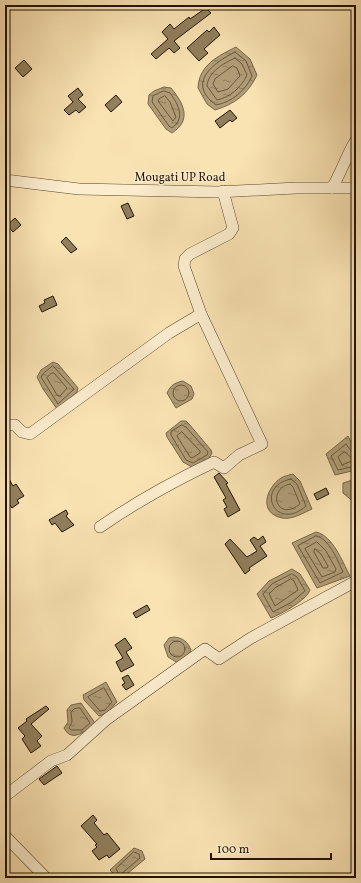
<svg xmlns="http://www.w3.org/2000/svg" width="361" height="883" font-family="Vollkorn,serif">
	<defs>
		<pattern id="water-ripples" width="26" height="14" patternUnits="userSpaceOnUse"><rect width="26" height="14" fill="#b09c76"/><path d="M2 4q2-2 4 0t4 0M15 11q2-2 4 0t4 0" fill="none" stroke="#8f7e5e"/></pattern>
	</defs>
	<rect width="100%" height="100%" fill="#fae3b3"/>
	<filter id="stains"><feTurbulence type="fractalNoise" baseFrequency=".005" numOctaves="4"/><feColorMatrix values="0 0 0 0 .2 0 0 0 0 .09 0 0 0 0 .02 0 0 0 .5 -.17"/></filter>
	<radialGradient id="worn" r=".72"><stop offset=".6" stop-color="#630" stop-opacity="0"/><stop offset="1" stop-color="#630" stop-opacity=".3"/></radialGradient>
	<g fill="url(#water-ripples)" stroke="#776547">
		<path d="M236,47L250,59L257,75C248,94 235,104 215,110L207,104L198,88C199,65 218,56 236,47Z"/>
		<path d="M164,87L171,88C184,104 192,120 172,133L166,129L148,104L149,95L154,91Z"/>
		<path d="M53,362L58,364L78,388L77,392L57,409L43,389L37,377L41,370Z"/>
		<path d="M183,381L191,386L194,394L192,399L176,408L167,393C171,385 174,383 183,381Z"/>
		<path d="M181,421H186L189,424L211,450L212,453L209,458L192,467L183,462L167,437L166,433Z"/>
		<path d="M348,436L356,452V470L335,475L326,454Z"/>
		<path d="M293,474L300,481L312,509C303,513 292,520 282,518C258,513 266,488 281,478C284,476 289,475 293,474Z"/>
		<path d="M356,479V504L343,493V483Z"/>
		<path d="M316,532C333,536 342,561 350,576L317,588L292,543Z"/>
		<path d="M292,569L300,574L310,590C307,600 281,614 271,618L257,594L269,581Z"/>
		<path d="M174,637C183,638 188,642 191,650L188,656L178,663L168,657L164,645L169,638Z"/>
		<path d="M106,682L117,702L107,713L99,716L84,700L83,695Z"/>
		<path d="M81,703L95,723C87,730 72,744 64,728L68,722L67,710L71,705Z"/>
		<path d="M134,848L142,851L145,859L122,878H117L110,870Z"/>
	</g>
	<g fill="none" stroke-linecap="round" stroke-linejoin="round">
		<g stroke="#68573b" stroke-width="1">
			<path d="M235,52L246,61L252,76C245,91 232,102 216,105C186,83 213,63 235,52Z"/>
			<path d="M235,58L242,64L247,75C241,88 230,97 217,100L207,86C208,72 224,63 235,58Z"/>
			<path d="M233,66L237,68L240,76L228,89L218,92L213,84L215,79Z"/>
			<path d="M164,91L170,93C178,104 186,118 172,128L169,126L152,102L153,96Z"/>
			<path d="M165,96L170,102L176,117L173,121L158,101L159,99Z"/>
			<path d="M53,366L74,389L58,404L41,377L44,373Z"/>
			<path d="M52,373H54L67,388L60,396L57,395L47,378Z"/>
			<circle cx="181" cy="393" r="8"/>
			<path d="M182,425L186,427L208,452L207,455L193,463L186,460L171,435V432Z"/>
			<path d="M182,432L200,451V453L192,458L190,457L177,436Z"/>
			<path d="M345,452L354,460L342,465L338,457Z"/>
			<path d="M356,453L352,452L346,444L331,456L338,470L356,466"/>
			<path d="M291,479L297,484L306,506C275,533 254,486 291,479Z"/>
			<path d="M290,484L293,487L300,504C277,523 266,489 290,484Z"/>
			<path d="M316,536C329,538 338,561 343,572L320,583L298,546Z"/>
			<path d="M317,542L326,551L336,569L335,572L322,577L305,549Z"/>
			<path d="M315,549L321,554L328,566L327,568H323L314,552Z"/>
			<path d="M292,574L297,577L305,591L292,602L273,612L263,594L272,584Z"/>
			<path d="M291,579L294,581L298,590L275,606L269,594L275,588Z"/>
			<circle cx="177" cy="649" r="8"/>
			<path d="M104,688L112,702L105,710L100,711L88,697Z"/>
			<path d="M80,708L90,723L82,730H71L69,728L72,722L71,712L74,709Z"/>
			<path d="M134,852L139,854L140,858L121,874H119L116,869Z"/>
		</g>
	</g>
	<g fill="#927f5d" stroke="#211200">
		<path d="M206,8L211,13L174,41L180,48L174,53L169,48L156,59L151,54L168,39L162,32L170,24L174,29L189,17L190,19Z"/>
		<path d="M214,27L220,35L204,49L208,53L199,61L187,48L207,30L209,32Z"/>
		<path d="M24,60L32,69L23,77L15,68Z"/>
		<path d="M78,88L83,95L78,99L86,107L79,113L76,110L69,115L64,110L73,102L68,96Z"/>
		<path d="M116,95L122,102L111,112L105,105Z"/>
		<path d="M230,110L237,118L232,122L230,120L220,128L215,121Z"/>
		<path d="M128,203L134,216L127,219L121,206Z"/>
		<path d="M15,218L21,225L13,232L7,225Z"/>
		<path d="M66,237L77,249L71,253L61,242Z"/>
		<path d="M53,296L57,305L42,312L39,306L45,303L44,300Z"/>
		<path d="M5,472L13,486L16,484L24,496L17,500L19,503L12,508L5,499Z"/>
		<path d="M219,473L228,483L226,484L240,510L228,517L224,509L227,507L223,500L226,498L214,477Z"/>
		<path d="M326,488L329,494L317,500L314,494Z"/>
		<path d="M66,510L68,514L66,516L74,525L62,532L55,523L52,525L49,520Z"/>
		<path d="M263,536L266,542L260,546L267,556L249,568L250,570L245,574L225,544L230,539L247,557L257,551L250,540L254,537L258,540Z"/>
		<path d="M147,605L150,610L136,618L133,613Z"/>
		<path d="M125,638L132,648L126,652L134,665L121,672L116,662L123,658L115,645Z"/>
		<path d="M128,675L134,685L126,690L122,685L125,683L122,678Z"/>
		<path d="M46,706L49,709L31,724L42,736L37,741L41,746L31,753L22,739L25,736L18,728L27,721L26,719Z"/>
		<path d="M57,766L62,773L44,785L39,779Z"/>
		<path d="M93,815L97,820L94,823L104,835L107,833L120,849L109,858L107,855L99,860L92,851L97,847L95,845L97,844L81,826Z"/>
	</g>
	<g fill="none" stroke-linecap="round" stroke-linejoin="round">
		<defs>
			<g id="minor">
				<path d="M5,180L79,189L218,192L296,188H356"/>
				<path d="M332,188C342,171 346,156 356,140"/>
				<path d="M5,425H15L22,432L30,434L169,333L201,314"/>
				<path d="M100,527C136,502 174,481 214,462L224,468L239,455L262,444L201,314L184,266L185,259L190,254L229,234L233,228L223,191"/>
				<path d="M5,796L51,761L67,755L107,719L205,649L219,659L251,638L356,581"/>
				<path d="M5,836L46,878"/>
			</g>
		</defs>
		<use href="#minor" stroke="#57462d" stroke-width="12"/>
		<use href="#minor" stroke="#fcedce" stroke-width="11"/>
	</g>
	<g text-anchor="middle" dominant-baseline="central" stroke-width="3" stroke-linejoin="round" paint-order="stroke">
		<g font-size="12" fill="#211200" stroke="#fcedce">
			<text x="180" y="178">Mougati UP Road</text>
		</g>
	</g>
	<rect width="361" height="883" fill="none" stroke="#fae3b3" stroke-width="20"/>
	<rect x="6" y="6" width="349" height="871" fill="none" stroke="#211200" stroke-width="2"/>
	<rect x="10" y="10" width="341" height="863" fill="none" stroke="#211200"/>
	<path d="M211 853v6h120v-6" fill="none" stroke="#211200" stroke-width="2"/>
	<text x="217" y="853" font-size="12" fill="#211200" stroke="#fcedce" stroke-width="3" paint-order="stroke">100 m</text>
	<rect width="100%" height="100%" filter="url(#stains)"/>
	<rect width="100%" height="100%" fill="url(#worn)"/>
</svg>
